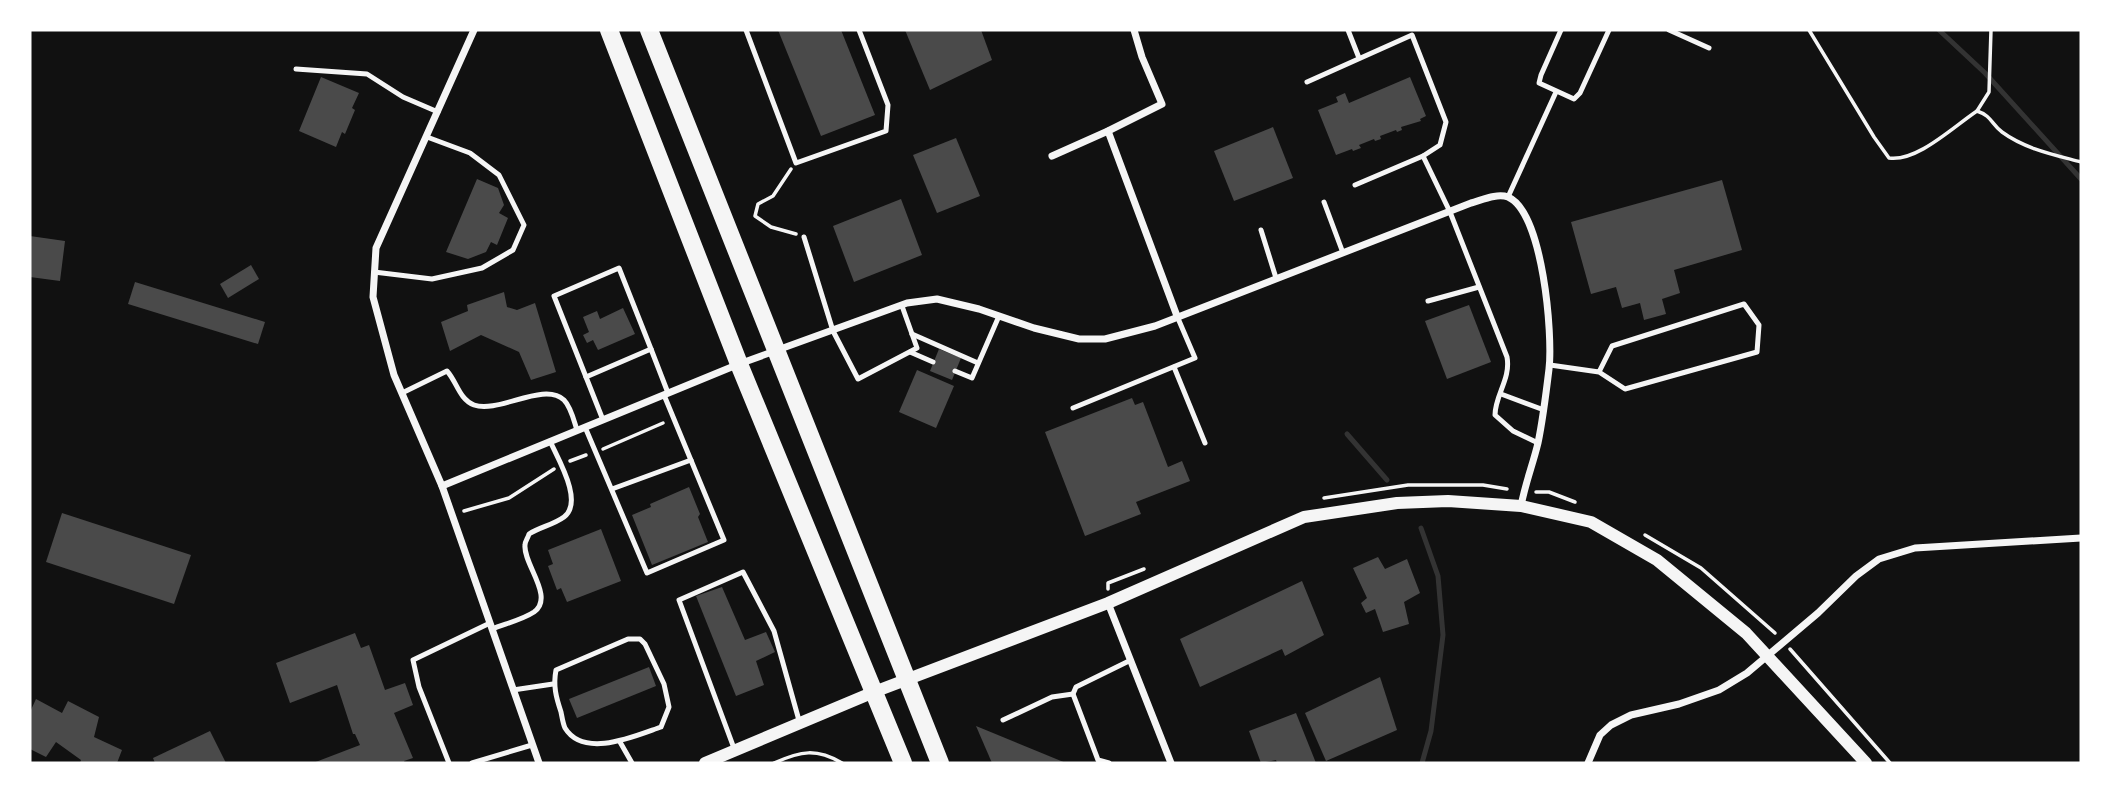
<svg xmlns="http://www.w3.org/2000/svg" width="2111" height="793" font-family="Arial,sans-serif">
	<rect width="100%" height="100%" fill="#111"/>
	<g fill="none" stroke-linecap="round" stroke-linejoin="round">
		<g stroke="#333" stroke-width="5">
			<path d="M1939,30L1985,73L2081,179"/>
			<path d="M1347,434L1387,480"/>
			<path d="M1421,528L1438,576L1443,635L1431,731L1422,763"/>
		</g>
	</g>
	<g fill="#4a4a4a">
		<path d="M778,30H841L875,115L821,136Z"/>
		<path d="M905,30H981L992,60L930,90Z"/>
		<path d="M321,77L359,93L352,108L355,110L345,134L342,132L336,147L299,131Z"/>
		<path d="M1410,77L1426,116L1420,119L1421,121L1401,127L1402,130L1397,132L1396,130L1380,136L1381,139L1375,141L1374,139L1359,145L1361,148L1353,151L1352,149L1336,155L1318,110L1338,102L1336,97L1345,93L1349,103Z"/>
		<path d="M1273,127L1293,178L1234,201L1214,151Z"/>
		<path d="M956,138L980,196L937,213L913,155Z"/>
		<path d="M477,179L498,188L504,205L499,213L508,218L497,245L491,242L486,252L468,259L446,252Z"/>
		<path d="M1722,180L1742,250L1674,270L1680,293L1662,299L1666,314L1644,320L1640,303L1622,308L1616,287L1591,294L1571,222Z"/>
		<path d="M901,199L922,255L854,282L833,226Z"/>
		<path d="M30,236L65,241L60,281L30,277Z"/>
		<path d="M251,265L259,279L228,298L220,284Z"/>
		<path d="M135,282L265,322L258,344L128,304Z"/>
		<path d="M504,292L507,307L517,310L535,303L556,372L531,380L519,352L481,335L450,351L441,322L468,311L467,305Z"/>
		<path d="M1469,305L1491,362L1447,379L1425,321Z"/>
		<path d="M623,308L635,334L598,350L593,340L587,343L583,335L589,332L583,317L597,311L600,319Z"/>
		<path d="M939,349L961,358L952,380L930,371Z"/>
		<path d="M917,370L954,386L936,428L899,412Z"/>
		<path d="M1132,398L1135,405L1143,402L1168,467L1182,461L1190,481L1136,502L1141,514L1085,536L1045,432Z"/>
		<path d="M689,487L700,514L698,517L708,542L652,565L632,515L651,507L650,504Z"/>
		<path d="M62,513L191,555L174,604L46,562Z"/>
		<path d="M601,529L621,581L567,602L561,588L557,590L548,566L553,564L548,550Z"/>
		<path d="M1378,557L1385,569L1407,559L1420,593L1404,602L1409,624L1383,632L1375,609L1366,613L1361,603L1367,598L1353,568Z"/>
		<path d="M1302,581L1324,635L1285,656L1282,649L1200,687L1180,639Z"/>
		<path d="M722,587L745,640L766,632L775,652L756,661L764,685L736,696L696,596Z"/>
		<path d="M355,633L361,648L369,645L385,690L405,683L413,705L394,713L413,758L404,761L405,763H313L360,745L355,734H353L337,685L290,703L276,663Z"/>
		<path d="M649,667L656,686L577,718L569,699Z"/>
		<path d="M1380,677L1397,730L1326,761L1305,713Z"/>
		<path d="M36,699L62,713L68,701L99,717L94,737L122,750L117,763H80L81,760L56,742L46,757L30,749V712Z"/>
		<path d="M1296,713L1316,763H1277L1276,760L1261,763L1249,731Z"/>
		<path d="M976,726L1066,763H992Z"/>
		<path d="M210,731L226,763H155L153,758Z"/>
	</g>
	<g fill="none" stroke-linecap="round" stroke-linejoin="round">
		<g stroke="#f5f5f5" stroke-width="3.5">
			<path d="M1809,30L1874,137L1889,158C1917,162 1953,127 1977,111C1992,116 1991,124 2002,132C2025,149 2055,155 2081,162"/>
			<path d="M1977,111L1989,92L1991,30"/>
			<path d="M791,169L773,196L758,204L755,216L771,227L796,234"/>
			<path d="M603,449L663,423"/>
			<path d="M570,461L586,455"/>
			<path d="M1536,492H1549L1575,502"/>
			<path d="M1324,498L1408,485H1483L1507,489"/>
			<path d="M464,511L509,498L554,469"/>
			<path d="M1645,535L1701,568L1775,633"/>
			<path d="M1108,589V583L1144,569"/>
			<path d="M1790,649L1890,763"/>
			<path d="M774,763C801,751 816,748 842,763"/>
		</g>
		<g stroke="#f5f5f5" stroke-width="5">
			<path d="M746,30L796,163L886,131L888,105L859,30"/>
			<path d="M1348,30L1359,58"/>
			<path d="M1561,30L1541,75L1539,83L1574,99L1580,93L1609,30"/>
			<path d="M1669,30L1709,48"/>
			<path d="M296,69L367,74L403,97L438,112"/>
			<path d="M1307,82L1412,35L1446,122L1440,145L1423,156"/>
			<path d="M1355,185L1423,156L1450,212L1507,357C1511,379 1495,395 1495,415L1513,431L1538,443"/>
			<path d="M1508,197L1556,92"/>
			<path d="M1324,202L1343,253"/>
			<path d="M1261,230L1276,278"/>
			<path d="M804,237L833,331L858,379L917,348L902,306"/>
			<path d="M374,272L432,279L482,268L513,250L524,225L499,175L470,153L427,137"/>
			<path d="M1428,301L1479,287"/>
			<path d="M912,334L978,363"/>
			<path d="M910,352L933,362"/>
			<path d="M1550,365L1599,372L1625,389L1757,352L1759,325L1744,304L1612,346L1599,372"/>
			<path d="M1174,367L1205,443"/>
			<path d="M955,371L972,378L999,316"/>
			<path d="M586,377L554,296L619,268L651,349"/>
			<path d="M402,393L447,371C457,382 459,399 474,405C498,414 544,381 564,400C571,407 574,421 577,430"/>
			<path d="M1501,394L1544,410"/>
			<path d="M1073,408L1195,358L1177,316"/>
			<path d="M603,420L586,377L651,349L668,393"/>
			<path d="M585,427L647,573L724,540L664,395"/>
			<path d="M612,489L691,460"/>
			<path d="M492,629C504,624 522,620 534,612C555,597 523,564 525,545C525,541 528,538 529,534C540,527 553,525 564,517C584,502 558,459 550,441"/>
			<path d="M628,639H640L645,644L664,684L669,707L661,727C635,736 584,759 565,728C563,724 562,717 561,712C556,697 553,686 556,670Z"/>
			<path d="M513,690L553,684"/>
			<path d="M1003,720L1052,697L1073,694"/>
			<path d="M620,742L632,763"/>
			<path d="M735,751L679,600L743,572L774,631L800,724"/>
			<path d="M449,763L419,687L413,660L490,623"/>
			<path d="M472,763L532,745"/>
			<path d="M1109,763L1098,760L1073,694L1076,687L1131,660"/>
		</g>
		<g stroke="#f5f5f5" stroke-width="7">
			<path d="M474,30L376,248L373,297L394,375L442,486L539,763"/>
			<path d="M1108,131L1177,316"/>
			<path d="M1052,156L1108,131L1162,104L1142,57L1134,30"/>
			<path d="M442,486L739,364L907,303L937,299L979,309L1034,328L1079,339H1105L1155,326L1471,203C1482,200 1497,193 1508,197C1543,212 1553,335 1549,369C1546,394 1543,419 1538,443C1533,464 1525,484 1521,506"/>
			<path d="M1108,603L1171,763"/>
			<path d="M1588,763L1600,735L1611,725L1631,715L1679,704L1719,690L1747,673L1818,613L1856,576L1879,559L1915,548L2081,538"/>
		</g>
		<path stroke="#f5f5f5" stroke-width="12" d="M705,763L874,692L1108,603L1304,517L1397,503L1448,501L1521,506L1591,522L1657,560L1746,633L1866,763"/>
		<g stroke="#f5f5f5" stroke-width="18">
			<path d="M609,30L739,364L903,763"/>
			<path d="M649,30L940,763"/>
		</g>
	</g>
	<rect width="2111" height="793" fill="none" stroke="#ffffff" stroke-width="63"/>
</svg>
